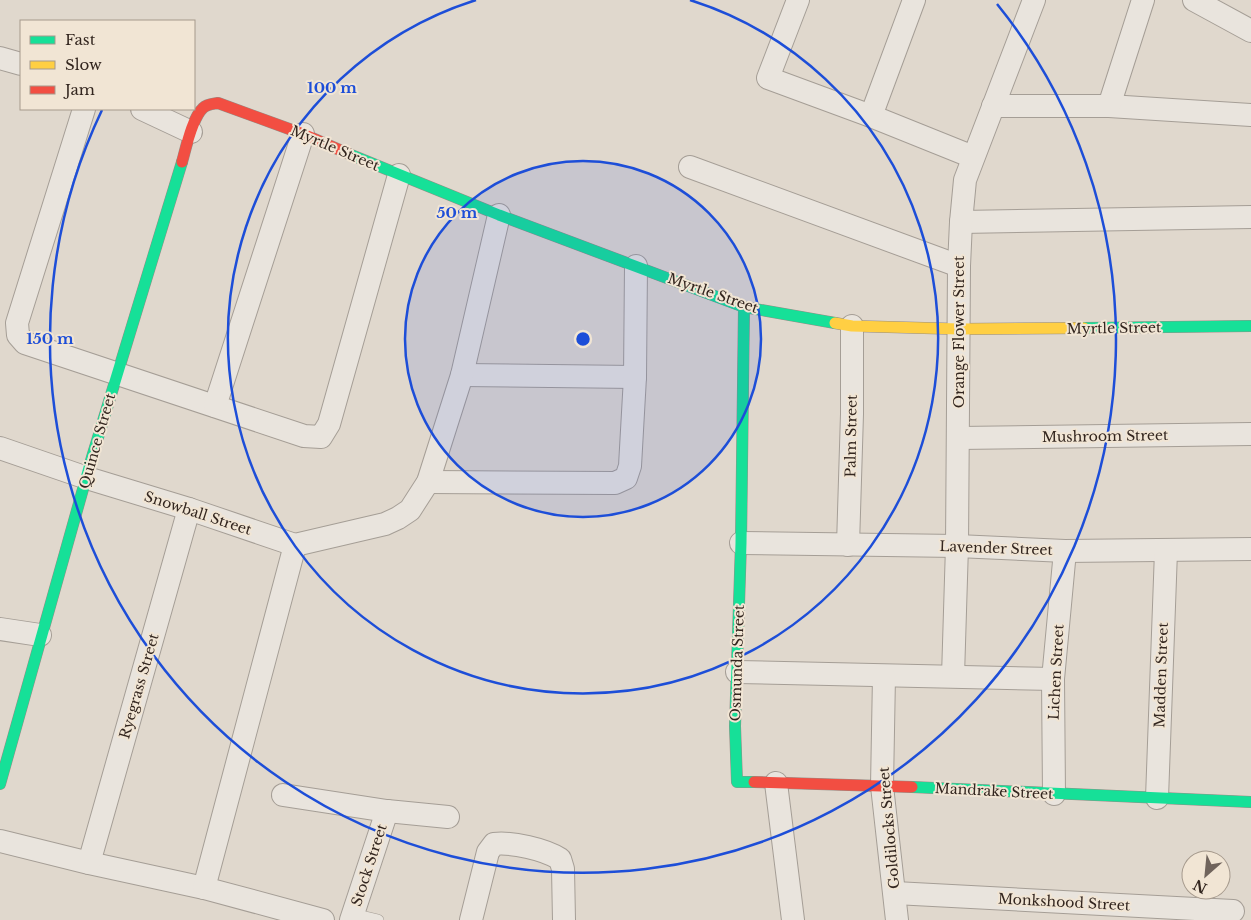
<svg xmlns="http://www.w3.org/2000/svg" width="1251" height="920" font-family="'Libre Baskerville',serif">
	<rect width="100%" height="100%" fill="#e0d8cd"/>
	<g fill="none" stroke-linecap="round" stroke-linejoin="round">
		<defs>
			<path id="lane" d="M353,914L378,920"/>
			<g id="street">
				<path d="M798,0L768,78L871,116L973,157"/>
				<path d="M1194,0L1251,31"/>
				<path d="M0,58L21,64"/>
				<path d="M993,106H1109L1251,115"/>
				<path d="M1109,106L1143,0"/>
				<path d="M84,109L17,323L18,335L25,343L304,436L321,437L329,424L399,175"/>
				<path d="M142,109L191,132"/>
				<path d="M871,116L914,0"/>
				<path d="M690,167L959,266"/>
				<path d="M961,222L1251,217"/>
				<path d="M462,375L635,377"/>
				<path d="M215,406L303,134"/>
				<path d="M959,438L1251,434"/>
				<path d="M0,448L87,478L189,509L295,545L385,524L398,518L410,510L428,482L462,375L499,215"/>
				<path d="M428,482L615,483L626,478L630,466L635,377L636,266"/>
				<path d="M741,543L957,546L1065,551L1251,549"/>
				<path d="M848,545L852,414V326"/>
				<path d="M0,629L40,635"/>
				<path d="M737,672L1053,679"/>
				<path d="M884,676L882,786L897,920"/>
				<path d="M953,676L957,546L959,266L961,222L965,180L1034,0"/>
				<path d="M776,783L793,920"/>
				<path d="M1054,794L1053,679L1065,551"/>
				<path d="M283,795L387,811L448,817"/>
				<path d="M1157,798L1166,551"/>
				<path d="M0,841L89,863L204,888L323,920"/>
				<path d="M89,863L189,509"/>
				<path d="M204,888L295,545"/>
				<path d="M895,893L1233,911"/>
				<path d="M351,920L387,811"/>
				<path d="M471,920L488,852L494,844C512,842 544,849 560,859L563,869L564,920"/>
			</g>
			<g id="fast">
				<path d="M349,154L499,215L744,307L835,323"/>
				<path d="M744,307L741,543L735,726L737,782H754"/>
				<path d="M1084,328L1251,326"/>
				<path d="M0,784L92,457L182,162"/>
				<path d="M912,787L1251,802"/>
			</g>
			<path id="slow" d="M835,323L852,326L960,329L1084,328"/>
			<g id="jam">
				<path d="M182,162C186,148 192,118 203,108C207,104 213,104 218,103L303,134L349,154"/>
				<path d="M754,782L912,787"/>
			</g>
		</defs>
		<use href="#lane" stroke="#a59e96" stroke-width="12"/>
		<use href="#street" stroke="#a59e96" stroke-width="24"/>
		<use href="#fast" stroke="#958d86" stroke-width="12"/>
		<use href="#slow" stroke="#958d86" stroke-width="12"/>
		<use href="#jam" stroke="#958d86" stroke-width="12"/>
		<use href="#lane" stroke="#e9e4dd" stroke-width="11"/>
		<use href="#street" stroke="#e9e4dd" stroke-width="22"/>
		<use href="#fast" stroke="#16e098" stroke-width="11"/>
		<use href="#slow" stroke="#ffcf43" stroke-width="11"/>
		<use href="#jam" stroke="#f24e42" stroke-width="11"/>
	</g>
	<circle cx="583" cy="339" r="178" fill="#1d4ed8" fill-opacity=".12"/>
	<g fill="none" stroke="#1d4ed8" stroke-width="2.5">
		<circle cx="583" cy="339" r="178"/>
		<path d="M690 0A355 355 0 1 1 476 0"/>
		<path d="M997 4A533 533 0 1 1 102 110"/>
	</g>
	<g text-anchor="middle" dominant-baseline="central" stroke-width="4" stroke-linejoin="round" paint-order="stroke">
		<g font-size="14" fill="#33261f" stroke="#f1e5d4">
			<text transform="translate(335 148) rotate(23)">Myrtle Street</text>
			<text transform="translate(713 293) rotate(19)">Myrtle Street</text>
			<text transform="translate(1114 328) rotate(-1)">Myrtle Street</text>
			<text transform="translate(959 332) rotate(-90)">Orange Flower Street</text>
			<text transform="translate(851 436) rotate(-89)">Palm Street</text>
			<text transform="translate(1105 436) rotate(-1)">Mushroom Street</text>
			<text transform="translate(97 441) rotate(-74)">Quince Street</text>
			<text transform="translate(198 513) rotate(18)">Snowball Street</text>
			<text transform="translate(996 548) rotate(2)">Lavender Street</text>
			<text transform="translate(737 663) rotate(-88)">Osmunda Street</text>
			<text transform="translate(1056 672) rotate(-87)">Lichen Street</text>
			<text transform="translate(1161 675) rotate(-88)">Madden Street</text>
			<text transform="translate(139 686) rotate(-74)">Ryegrass Street</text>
			<text transform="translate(994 791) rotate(3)">Mandrake Street</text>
			<text transform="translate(889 828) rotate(-95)">Goldilocks Street</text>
			<text transform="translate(369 865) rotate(-72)">Stock Street</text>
			<text transform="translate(1064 902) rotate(3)">Monkshood Street</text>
		</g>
	</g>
	<circle cx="583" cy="339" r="8" fill="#1d4ed8" stroke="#f1e5d4" stroke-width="2.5"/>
	<g font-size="15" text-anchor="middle" font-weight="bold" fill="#1d4ed8" stroke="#f1e5d4" stroke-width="4" stroke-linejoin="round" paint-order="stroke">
		<text x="332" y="93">100 m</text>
		<text x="457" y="218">50 m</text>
		<text x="50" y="344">150 m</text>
	</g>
	<rect x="20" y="20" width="175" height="90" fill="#f1e5d4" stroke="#a5998c"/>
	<rect x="30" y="36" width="25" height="8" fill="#16e098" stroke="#a5998c"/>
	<text x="65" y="45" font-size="15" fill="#33261f">Fast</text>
	<rect x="30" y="61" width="25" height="8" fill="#ffcf43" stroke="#a5998c"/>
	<text x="65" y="70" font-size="15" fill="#33261f">Slow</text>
	<rect x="30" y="86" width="25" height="8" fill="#f24e42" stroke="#a5998c"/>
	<text x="65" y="95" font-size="15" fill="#33261f">Jam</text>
	<g transform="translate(1206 875) rotate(207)"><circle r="24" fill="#f1e5d4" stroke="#a5998c"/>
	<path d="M0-4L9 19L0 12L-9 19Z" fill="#70645c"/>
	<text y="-8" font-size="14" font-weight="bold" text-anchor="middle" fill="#33261f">N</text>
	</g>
</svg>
